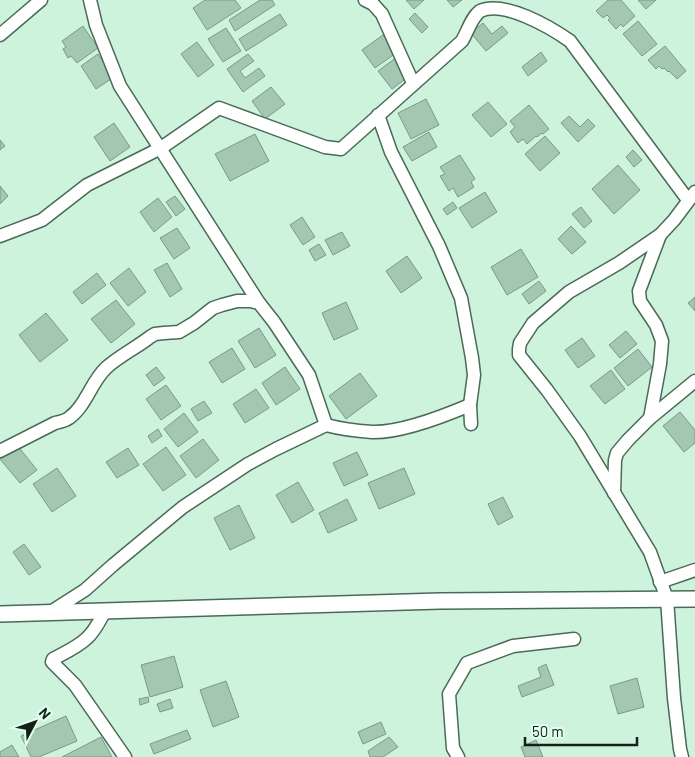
<svg xmlns="http://www.w3.org/2000/svg" width="695" height="757" font-family="Barlow,sans-serif">
	<rect width="100%" height="100%" fill="#cef3dd"/>
	<g fill="#a4c7b2" stroke="#799b86">
		<path d="M205,0H235L241,8L207,30L193,8Z"/>
		<path d="M260,0H272L275,5L235,31L229,20Z"/>
		<path d="M406,0H424L414,9Z"/>
		<path d="M447,0H462L453,7Z"/>
		<path d="M608,0H621L635,16L623,27L621,24L616,29L608,20L610,18L607,15L603,18L596,11Z"/>
		<path d="M638,0H656L646,9Z"/>
		<path d="M415,13L428,27L422,33L409,19Z"/>
		<path d="M280,14L287,25L246,51L239,39Z"/>
		<path d="M638,21L657,44L642,56L623,34Z"/>
		<path d="M483,23L492,34L502,26L508,33L486,51L471,33Z"/>
		<path d="M83,26L98,48L77,63L71,56L68,58L63,49L66,47L62,41Z"/>
		<path d="M226,28L241,51L223,62L208,39Z"/>
		<path d="M383,35L396,53L375,68L362,50Z"/>
		<path d="M197,42L214,65L198,77L181,54Z"/>
		<path d="M665,46L686,71L677,79L669,71L668,72L664,68L662,69L659,66L656,69L648,60Z"/>
		<path d="M541,52L547,61L528,76L522,67Z"/>
		<path d="M98,54L114,77L96,89L81,66Z"/>
		<path d="M248,54L254,61L240,71L245,78L259,68L265,76L243,92L227,69Z"/>
		<path d="M397,57L411,75L392,89L378,71Z"/>
		<path d="M271,87L285,104L265,119L252,101Z"/>
		<path d="M426,99L439,125L411,139L398,113Z"/>
		<path d="M488,102L507,124L491,137L472,115Z"/>
		<path d="M529,105L549,129L543,134L542,133L537,137L536,136L527,144L523,139L518,143L510,132L515,127L510,121Z"/>
		<path d="M569,116L580,127L588,119L595,126L578,142L561,123Z"/>
		<path d="M114,123L130,147L110,161L94,137Z"/>
		<path d="M429,132L437,147L412,161L403,147Z"/>
		<path d="M255,134L269,161L230,181L215,154Z"/>
		<path d="M545,136L560,153L540,171L525,154Z"/>
		<path d="M0,140L5,146L0,150Z"/>
		<path d="M633,150L642,160L634,167L626,157Z"/>
		<path d="M460,155L475,179L471,182L474,187L458,197L453,188L449,191L440,176L445,174L440,167Z"/>
		<path d="M618,165L640,190L614,214L592,189Z"/>
		<path d="M0,186L8,196L0,204Z"/>
		<path d="M485,192L497,212L472,228L459,208Z"/>
		<path d="M175,196L185,209L176,216L166,202Z"/>
		<path d="M158,198L172,217L154,232L140,212Z"/>
		<path d="M453,202L457,208L447,215L443,209Z"/>
		<path d="M581,207L592,221L584,228L572,214Z"/>
		<path d="M302,217L315,237L303,245L290,225Z"/>
		<path d="M571,226L586,242L572,254L558,239Z"/>
		<path d="M177,228L190,248L174,259L160,238Z"/>
		<path d="M342,232L350,246L333,255L325,240Z"/>
		<path d="M319,244L326,255L315,261L309,250Z"/>
		<path d="M521,249L538,277L507,295L491,267Z"/>
		<path d="M407,256L422,278L401,293L386,271Z"/>
		<path d="M167,263L182,289L170,297L154,270Z"/>
		<path d="M129,268L146,292L128,306L110,283Z"/>
		<path d="M97,273L106,285L82,304L73,292Z"/>
		<path d="M539,281L546,291L529,304L522,294Z"/>
		<path d="M695,297V311L688,303Z"/>
		<path d="M116,300L135,324L111,343L91,319Z"/>
		<path d="M346,302L358,329L334,340L322,313Z"/>
		<path d="M46,313L68,340L40,362L19,335Z"/>
		<path d="M259,328L276,355L255,368L238,341Z"/>
		<path d="M626,331L637,344L620,358L609,345Z"/>
		<path d="M582,338L595,356L578,368L565,350Z"/>
		<path d="M232,348L245,369L222,383L209,362Z"/>
		<path d="M638,349L652,367L628,386L614,368Z"/>
		<path d="M156,367L165,378L154,386L146,375Z"/>
		<path d="M285,367L300,389L276,405L262,383Z"/>
		<path d="M611,370L625,389L605,404L590,386Z"/>
		<path d="M360,373L377,396L346,419L329,396Z"/>
		<path d="M166,385L181,406L161,420L146,399Z"/>
		<path d="M256,389L269,408L245,423L233,404Z"/>
		<path d="M204,401L212,413L198,421L191,409Z"/>
		<path d="M680,412L695,430V443L684,452L663,426Z"/>
		<path d="M184,413L198,432L178,447L164,429Z"/>
		<path d="M158,429L162,436L152,443L148,436Z"/>
		<path d="M203,439L219,460L196,478L180,456Z"/>
		<path d="M17,445L37,470L20,483L0,459Z"/>
		<path d="M166,447L186,475L163,491L143,464Z"/>
		<path d="M128,448L139,465L117,478L106,462Z"/>
		<path d="M357,452L368,475L344,486L333,463Z"/>
		<path d="M57,468L76,496L52,512L33,484Z"/>
		<path d="M404,468L415,494L379,509L368,483Z"/>
		<path d="M298,482L314,510L292,523L276,495Z"/>
		<path d="M503,497L513,517L498,525L488,504Z"/>
		<path d="M347,499L357,520L328,533L319,513Z"/>
		<path d="M239,505L255,538L230,550L214,518Z"/>
		<path d="M24,544L41,567L29,575L13,552Z"/>
		<path d="M174,656L183,687L150,697L141,665Z"/>
		<path d="M546,664L554,685L522,697L518,686L541,677L538,668Z"/>
		<path d="M637,678L644,707L618,714L610,686Z"/>
		<path d="M226,681L239,717L213,727L200,690Z"/>
		<path d="M148,697L149,702L140,705L139,699Z"/>
		<path d="M170,699L173,708L160,712L157,704Z"/>
		<path d="M66,716L77,741L39,757H31L21,736Z"/>
		<path d="M381,722L386,734L363,744L358,732Z"/>
		<path d="M187,730L191,739L154,754L150,744Z"/>
		<path d="M101,737L112,757H62Z"/>
		<path d="M389,737L398,747L383,757H370L368,751Z"/>
		<path d="M536,740L543,757H525L521,747Z"/>
		<path d="M12,745L19,757H0V752Z"/>
	</g>
	<g fill="none" stroke-linecap="round" stroke-linejoin="round">
		<defs>
			<g id="minor">
				<path d="M90,0L96,25L120,86L259,303"/>
				<path d="M365,0L373,4L382,14L413,83"/>
				<path d="M0,35L41,0"/>
				<path d="M378,115L391,152L439,246L461,298L472,358L474,375L470,405L471,424"/>
				<path d="M0,236L42,220L87,185L161,148L219,108L325,147L341,149L462,41C468,31 471,18 480,11C504,0 550,27 570,41L688,200"/>
				<path d="M650,418L660,364L662,341L656,325L640,301L639,291L660,235"/>
				<path d="M326,425C341,429 357,431 372,432C400,433 444,416 470,405"/>
				<path d="M0,451L55,423C60,422 65,421 69,418C86,406 91,382 106,368C119,356 136,348 150,337L155,334L164,333L179,332L194,323L213,308L222,305L237,301H250L259,303L274,322L309,375L326,425L276,449L248,464L183,507L113,565L85,590L49,613"/>
				<path d="M614,493L615,460L617,453L628,440L650,418L695,381"/>
				<path d="M660,582L695,570"/>
				<path d="M105,611C100,620 95,631 87,638C78,647 64,653 53,659L52,662L75,685L125,757"/>
				<path d="M458,757L453,748L449,694L467,663L513,646L574,639"/>
				<path d="M682,757L680,749L674,698L667,599L650,552L580,436L547,390L519,355V349L520,343L533,323L569,292L619,263L660,235L674,220L695,192"/>
			</g>
			<path id="tertiary" d="M0,614L440,601L695,599"/>
		</defs>
		<use href="#minor" stroke="#496a57" stroke-width="15"/>
		<use href="#tertiary" stroke="#496a57" stroke-width="18"/>
		<use href="#minor" stroke="#fff" stroke-width="12"/>
		<use href="#tertiary" stroke="#fff" stroke-width="15"/>
	</g>
	<g transform="translate(35 722) rotate(49)" stroke="#e1ffec" stroke-width="4" paint-order="stroke">
	<path d="M0-4L9 19L0 12L-9 19Z" fill="#142119"/>
	<text y="-8" font-size="14" font-weight="bold" text-anchor="middle" fill="#142119">N</text>
	</g>
	<path d="M525 737v8h112v-8" fill="none" stroke="#142119" stroke-width="2.5"/>
	<text x="532" y="737" font-size="15" fill="#142119" stroke="#e1ffec" stroke-width="4" paint-order="stroke">50 m</text>
</svg>
